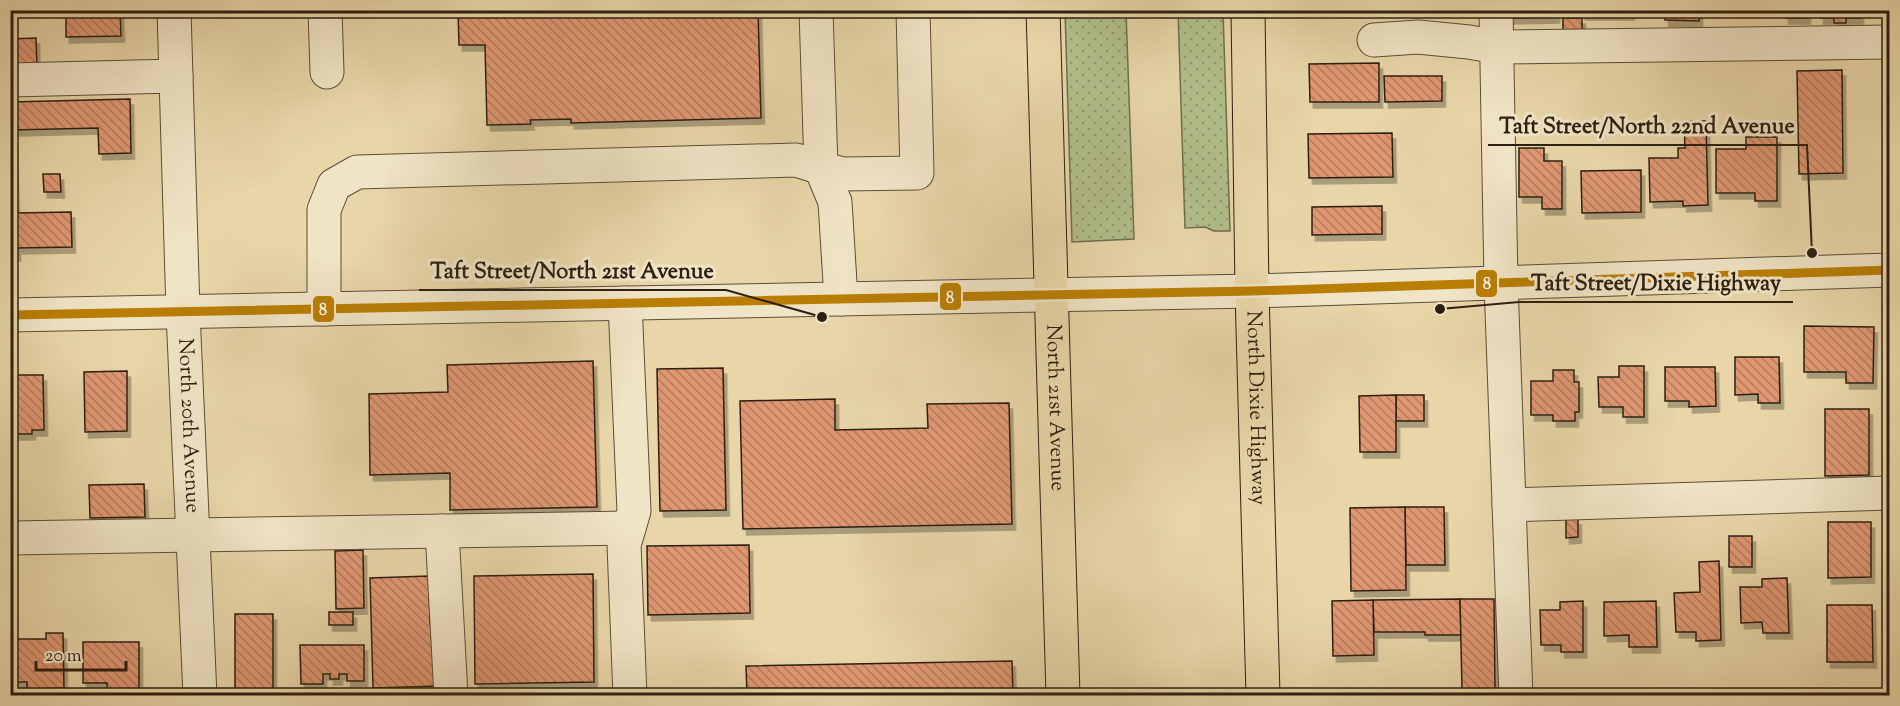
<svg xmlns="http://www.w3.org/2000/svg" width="1900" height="706" font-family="'Sorts Mill Goudy',serif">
	<defs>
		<pattern id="grass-dots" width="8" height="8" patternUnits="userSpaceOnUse" patternTransform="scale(1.5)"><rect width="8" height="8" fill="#b1bf8b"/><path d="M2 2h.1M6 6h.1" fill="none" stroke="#909b70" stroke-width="1.8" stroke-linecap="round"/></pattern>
		<pattern id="building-back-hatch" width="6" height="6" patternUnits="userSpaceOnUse" patternTransform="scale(1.5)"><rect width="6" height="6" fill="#df9772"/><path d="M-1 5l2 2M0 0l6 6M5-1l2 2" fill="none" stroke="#b57b5c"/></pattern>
		<filter id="shadow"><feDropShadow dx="3.5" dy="6" stdDeviation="0" flood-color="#0004"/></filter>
	</defs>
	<rect width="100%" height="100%" fill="#e8d6a8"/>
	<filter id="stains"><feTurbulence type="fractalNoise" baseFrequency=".00333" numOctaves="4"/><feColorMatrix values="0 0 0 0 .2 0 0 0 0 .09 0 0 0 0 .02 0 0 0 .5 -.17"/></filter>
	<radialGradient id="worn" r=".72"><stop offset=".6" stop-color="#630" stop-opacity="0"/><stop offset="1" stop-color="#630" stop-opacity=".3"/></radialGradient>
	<g fill="url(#grass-dots)" stroke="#6f6f4e" stroke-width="1.5">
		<path d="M1065,11H1126L1134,239L1072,242Z"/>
		<path d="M1178,11H1223L1230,231H1214L1205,227L1185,228Z"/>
	</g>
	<g fill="url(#building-back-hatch)" stroke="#2d1f11" stroke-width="1.5" filter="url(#shadow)">
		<path d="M66,10H120L121,36L66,37Z"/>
		<path d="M458,10H758L761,118L571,123V119L530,120L531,124L487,125L485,45H459Z"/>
		<path d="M1509,10H1556V17L1509,18Z"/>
		<rect x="1582" y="10" width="49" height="4"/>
		<path d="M1665,10H1699V21L1665,20Z"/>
		<rect x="1785" y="10" width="22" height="8"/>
		<path d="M1820,10H1860V18H1846V23H1834V18H1820Z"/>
		<rect x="1563" y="18" width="19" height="19"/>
		<path d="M36,38L37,68L10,69V39Z"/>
		<path d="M1379,63V102H1310L1309,64Z"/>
		<path d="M1842,70L1843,173L1799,174L1797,71Z"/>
		<path d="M1384,76H1442V101L1385,102Z"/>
		<path d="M130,99L131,153L99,154L98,128L13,130L16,213L71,212L72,247L17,248V255H10V102Z"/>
		<path d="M1684,121H1706L1708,205L1683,206V201L1650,202L1649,158H1678V148H1685Z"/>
		<path d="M1392,133L1393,177L1309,178L1308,134Z"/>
		<path d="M1746,137H1777V201H1755V193H1716V149H1746Z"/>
		<path d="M1519,148H1544V161H1562V209H1542V197H1519Z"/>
		<path d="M1641,170V212L1582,213L1581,171Z"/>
		<path d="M43,174H60L61,192H44Z"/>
		<path d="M1382,206V234L1312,235V207Z"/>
		<path d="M1804,326L1874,327L1873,383H1846V372H1804Z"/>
		<path d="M1735,357H1779L1780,403H1758V394L1735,395Z"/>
		<path d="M593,361L597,507L450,510V473L370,475L369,394L448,392L447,365Z"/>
		<path d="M1619,366H1644V417H1623V407H1599L1598,377H1619Z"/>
		<path d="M1665,367H1715L1716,406L1689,407V401H1665Z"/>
		<path d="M723,368L726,510L660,511L657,369Z"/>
		<path d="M1553,370H1574V382H1579V412H1575V421H1553V415H1531V381H1553Z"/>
		<path d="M127,371V431L85,432L84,372Z"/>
		<path d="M10,375H43L44,430H32V434H10Z"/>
		<rect x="1396" y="395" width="28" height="26"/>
		<path d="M1396,395V452H1360L1359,396Z"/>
		<path d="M835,399V430L928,428L927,404L1009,403L1012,524L743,529L740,401Z"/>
		<path d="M1825,409H1869V475L1825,476Z"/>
		<path d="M144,484L145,517L90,518L89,485Z"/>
		<path d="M1405,507H1444L1445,565H1406Z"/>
		<path d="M1405,507L1406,590L1351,591L1350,508Z"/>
		<path d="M1566,519H1578V537L1566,538Z"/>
		<path d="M1828,522H1871V577L1828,578Z"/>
		<rect x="1729" y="536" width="23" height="31"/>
		<path d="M749,545L750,613L648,615L647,546Z"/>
		<path d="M363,550L364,608L336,609L335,551Z"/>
		<path d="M1719,561L1721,640L1696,641V632H1676L1674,593L1700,592L1699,562Z"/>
		<path d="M593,574L594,682L475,684L474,576Z"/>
		<path d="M429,576L430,624L438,623L439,686L373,688L370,578Z"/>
		<path d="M1787,578L1789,633H1763L1762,622L1741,623L1740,587H1762V579Z"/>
		<path d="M1460,599L1461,635H1425V632H1374L1373,600Z"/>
		<path d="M1460,599H1494L1495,689H1462Z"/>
		<path d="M1373,600L1374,655L1333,656L1332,601Z"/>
		<path d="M1583,601V652H1561V645H1541L1540,610H1560V602Z"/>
		<path d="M1656,601L1657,647H1629V635L1604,636V602Z"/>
		<path d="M1827,605H1872L1873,662H1827Z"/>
		<rect x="329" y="612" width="24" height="13"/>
		<rect x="235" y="614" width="38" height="78"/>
		<path d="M46,633H63L64,688L27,689V682H10V639H46Z"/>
		<path d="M83,642H139V689L107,690V683H83Z"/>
		<path d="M300,645H364V681H347V674H339V679H330V674H323V684H301Z"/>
		<path d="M1012,661L1013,696H747L746,666Z"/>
	</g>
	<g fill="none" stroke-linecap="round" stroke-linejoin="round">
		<defs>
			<g id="minor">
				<path id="s1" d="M174,10L183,312L200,696"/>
				<path d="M325,10L327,72"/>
				<path d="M816,10L821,168L835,202L841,299"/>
				<path d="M1496,10L1501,283L1516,696"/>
				<path d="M1374,40L1418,37L1469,42L1497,47L1890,42"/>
				<path d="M10,80L176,76"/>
				<path d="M625,303L634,511L624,545L630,696"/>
				<path d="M324,309V210L334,185L357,172L796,160L842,174L917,173L913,10"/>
				<path d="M10,315L1252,291L1890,270"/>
				<path d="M1509,505L1890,493"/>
				<path d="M442,531L451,696"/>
				<path d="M10,538L629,528"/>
			</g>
			<g id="major">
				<path id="s2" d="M1043,10L1063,696"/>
				<path id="s3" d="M1248,10L1252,291L1263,696"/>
			</g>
		</defs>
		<use href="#minor" stroke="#5c4d37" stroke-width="35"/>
		<use href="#major" stroke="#2d1f11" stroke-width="35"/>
		<use href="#minor" stroke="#f0e4c6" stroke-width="33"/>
		<use href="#major" stroke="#e8d6a8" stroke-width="33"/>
		<defs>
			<path id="bus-1" d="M10,315L1252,291L1890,270"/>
		</defs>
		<use href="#bus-1" stroke="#f0e4c6" stroke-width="14"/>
		<use href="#bus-1" stroke="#ba7e05" stroke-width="9"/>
	</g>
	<g text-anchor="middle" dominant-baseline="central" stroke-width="6" stroke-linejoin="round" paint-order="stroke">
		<g font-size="21" fill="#2d1f11" stroke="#f0e4c6">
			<text stroke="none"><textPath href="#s2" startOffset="398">North 21st Avenue</textPath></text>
			<text stroke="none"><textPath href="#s3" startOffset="398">North Dixie Highway</textPath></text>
			<text stroke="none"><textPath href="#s1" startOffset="416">North 20th Avenue</textPath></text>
		</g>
	</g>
	<path fill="none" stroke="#2d1f11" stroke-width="2" d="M1812 253L1807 145H1488M822 317L726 290H419M1440 309L1519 302H1793"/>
	<g fill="#2d1f11" stroke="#f0e4c6" stroke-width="2">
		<circle cx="1812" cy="253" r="6"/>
		<circle cx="822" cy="317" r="6"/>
		<circle cx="1440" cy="309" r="6"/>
	</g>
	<g font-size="22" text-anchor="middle" font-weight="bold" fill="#2d1f11" stroke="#f0e4c6" stroke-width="6" stroke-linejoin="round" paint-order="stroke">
		<text x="1647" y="133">Taft Street/North 22nd Avenue</text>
		<text x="572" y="278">Taft Street/North 21st Avenue</text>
		<text x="1656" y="290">Taft Street/Dixie Highway</text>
	</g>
	<g stroke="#f0e4c6" stroke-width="2">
		<rect x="1475" y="269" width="23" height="29" rx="6" fill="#ba7e05"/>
		<rect x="939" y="282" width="23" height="29" rx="6" fill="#ba7e05"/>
		<rect x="312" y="295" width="23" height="28" rx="6" fill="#ba7e05"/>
	</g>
	<g font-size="16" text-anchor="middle" font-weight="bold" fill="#fff">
		<text x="1487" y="289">8</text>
		<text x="950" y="303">8</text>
		<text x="323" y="315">8</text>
	</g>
	<rect width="1900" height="706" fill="none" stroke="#e8d6a8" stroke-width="36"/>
	<rect x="12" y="12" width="1876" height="682" fill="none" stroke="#2d1f11" stroke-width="3"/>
	<rect x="18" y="18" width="1864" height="670" fill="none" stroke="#2d1f11" stroke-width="1.5"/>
	<path d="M36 661v9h90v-9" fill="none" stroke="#2d1f11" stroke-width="3"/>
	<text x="45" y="661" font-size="18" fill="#2d1f11" stroke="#f0e4c6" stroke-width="4.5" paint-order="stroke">20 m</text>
	<rect width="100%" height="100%" filter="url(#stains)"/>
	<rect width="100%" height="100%" fill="url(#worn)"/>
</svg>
